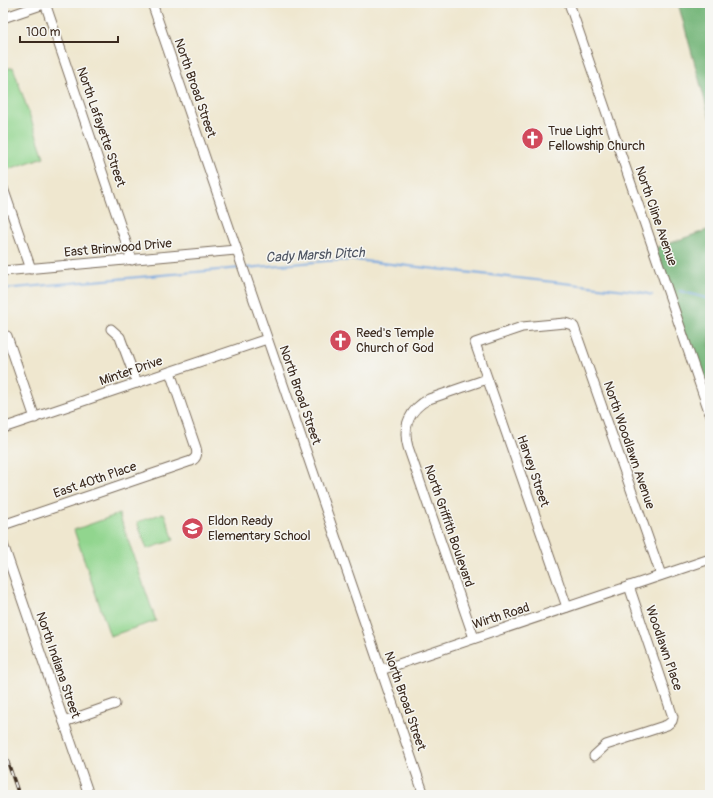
<svg xmlns="http://www.w3.org/2000/svg" width="713" height="798" font-family="Pangolin,sans-serif">
	<rect width="100%" height="100%" fill="#f6f6f2"/>
	<filter id="ink" filterUnits="userSpaceOnUse"><feTurbulence type="fractalNoise" baseFrequency=".025" numOctaves="2"/><feDisplacementMap in="SourceGraphic" scale="8" xChannelSelector="R" yChannelSelector="G"/><feConvolveMatrix kernelMatrix="1 2 1 2 8 2 1 2 1" color-interpolation-filters="sRGB"/></filter>
	<filter id="wash" filterUnits="userSpaceOnUse"><feTurbulence type="fractalNoise" baseFrequency=".012" numOctaves="4" result="noise"/><feDisplacementMap in="SourceGraphic" scale="16" xChannelSelector="R" yChannelSelector="G"/><feGaussianBlur stdDeviation="0.9" result="paint"/><feColorMatrix in="noise" values="0 0 0 0 0 0 0 0 0 0 0 0 0 0 0 0 0 1.4 0 .05"/><feComposite in="paint" operator="in"/></filter>
	<g filter="url(#wash)">
		<rect width="100%" height="100%" fill="#efe7cf"/>
		<g fill="#91d58e" stroke="#668056">
			<path d="M13,67L44,157L3,171V70Z"/>
			<path d="M164,513L174,540L147,549L137,522Z"/>
			<path d="M119,514L156,621L110,636L74,530Z"/>
		</g>
		<g fill="#74b679" stroke="#58704c">
			<path d="M678,3H710V119Z"/>
			<path d="M710,229V404L653,249Z"/>
		</g>
		<g fill="none" stroke-linecap="round" stroke-linejoin="round">
			<g stroke="#75a6e0" stroke-width="2">
				<path d="M245,268L327,261L355,260L635,291L652,295"/>
				<path d="M3,289L241,268"/>
				<path d="M680,291L710,299"/>
			</g>
		</g>
	</g>
	<g filter="url(#ink)">
		<g fill="none" stroke-linecap="round" stroke-linejoin="round">
			<defs>
				<g id="minor">
					<path d="M45,3L132,260"/>
					<path d="M152,3L424,795"/>
					<path d="M569,3L710,414"/>
					<path d="M3,18L47,3"/>
					<path d="M3,188L31,269"/>
					<path d="M3,271L236,250"/>
					<path d="M111,329L120,337L121,340L137,383"/>
					<path d="M3,337L7,336L35,418"/>
					<path d="M3,428L267,339"/>
					<path d="M3,525L188,462C196,460 198,455 196,448L170,372"/>
					<path d="M3,544L89,795"/>
					<path d="M567,607L475,343L522,327L565,323L572,325L574,327L661,575"/>
					<path d="M474,638L408,447C402,426 410,409 429,399L487,379"/>
					<path d="M381,670L710,559"/>
					<path d="M64,722L115,704"/>
					<path d="M594,756L606,745L667,725L672,721L673,717L629,586"/>
				</g>
			</defs>
			<use href="#minor" stroke="#7a6c5c" stroke-width="11"/>
			<use href="#minor" stroke="#fff" stroke-width="9"/>
			<defs>
				<path id="rail" d="M3,748L19,795"/>
			</defs>
			<use href="#rail" stroke="#3b2a1e" stroke-width="3.5"/>
			<use href="#rail" stroke="#f6f6f2" stroke-width="2" stroke-dasharray="6" stroke-linecap="butt"/>
		</g>
	</g>
	<defs>
		<symbol id="church-disc" viewBox="-11 -11 22 22"><circle r="9.5" fill="#d1495b" stroke="#f6f6f2"/><path d="M-1.2-6h2.4v3.5h3.3v2.4h-3.3V6h-2.4V-.1h-3.3v-2.4h3.3Z" fill="#fff"/></symbol>
		<symbol id="school-disc" viewBox="-11 -11 22 22"><circle r="9.5" fill="#d1495b" stroke="#f6f6f2"/><path d="M0-5L7-2L0 1L-7-2ZM-4 1L0 2.5L4 1V4Q0 6-4 4Z" fill="#fff"/></symbol>
	</defs>
	<g fill-rule="evenodd">
		<use href="#church-disc" x="520" y="126" width="25" height="25"/>
		<use href="#church-disc" x="328" y="328" width="25" height="25"/>
		<use href="#school-disc" x="180" y="516" width="25" height="25"/>
	</g>
	<g text-anchor="middle" dominant-baseline="central" stroke-width="3" stroke-linejoin="round" paint-order="stroke">
		<g font-size="13" fill="#3b2a1e" stroke="#f6f6f2">
			<text transform="translate(195 88) rotate(71)">North Broad Street</text>
			<text transform="translate(101 127) rotate(71)">North Lafayette Street</text>
			<text transform="translate(656 216) rotate(71)">North Cline Avenue</text>
			<text transform="translate(118 248) rotate(-5)">East Brinwood Drive</text>
			<text transform="translate(131 371) rotate(-19)">Minter Drive</text>
			<text transform="translate(300 395) rotate(71)">North Broad Street</text>
			<text transform="translate(629 445) rotate(71)">North Woodlawn Avenue</text>
			<text transform="translate(533 471) rotate(71)">Harvey Street</text>
			<text transform="translate(95 480) rotate(-19)">East 40th Place</text>
			<text transform="translate(449 526) rotate(71)">North Griffith Boulevard</text>
			<text transform="translate(501 616) rotate(-18)">Wirth Road</text>
			<text transform="translate(664 648) rotate(71)">Woodlawn Place</text>
			<text transform="translate(58 665) rotate(71)">North Indiana Street</text>
			<text transform="translate(405 701) rotate(71)">North Broad Street</text>
		</g>
		<g font-size="13" fill="#3b2a1e" stroke="#f6f6f2" text-anchor="start">
			<text x="548" y="131">True Light<tspan x="548" dy="15">Fellowship Church</tspan></text>
			<text x="356" y="333">Reed's Temple<tspan x="356" dy="15">Church of God</tspan></text>
			<text x="208" y="521">Eldon Ready<tspan x="208" dy="15">Elementary School</tspan></text>
		</g>
		<g font-size="14" font-style="italic" fill="#4f5562" stroke="#f6f6f2">
			<text transform="translate(315 255) rotate(-3)">Cady Marsh Ditch</text>
		</g>
	</g>
	<rect width="713" height="798" fill="none" stroke="#f6f6f2" stroke-width="16"/>
	<path d="M20 36v6h98v-6" fill="none" stroke="#3b2a1e" stroke-width="2"/>
	<text x="26" y="36" font-size="12" fill="#3b2a1e" stroke="#f6f6f2" stroke-width="3" paint-order="stroke">100 m</text>
</svg>
